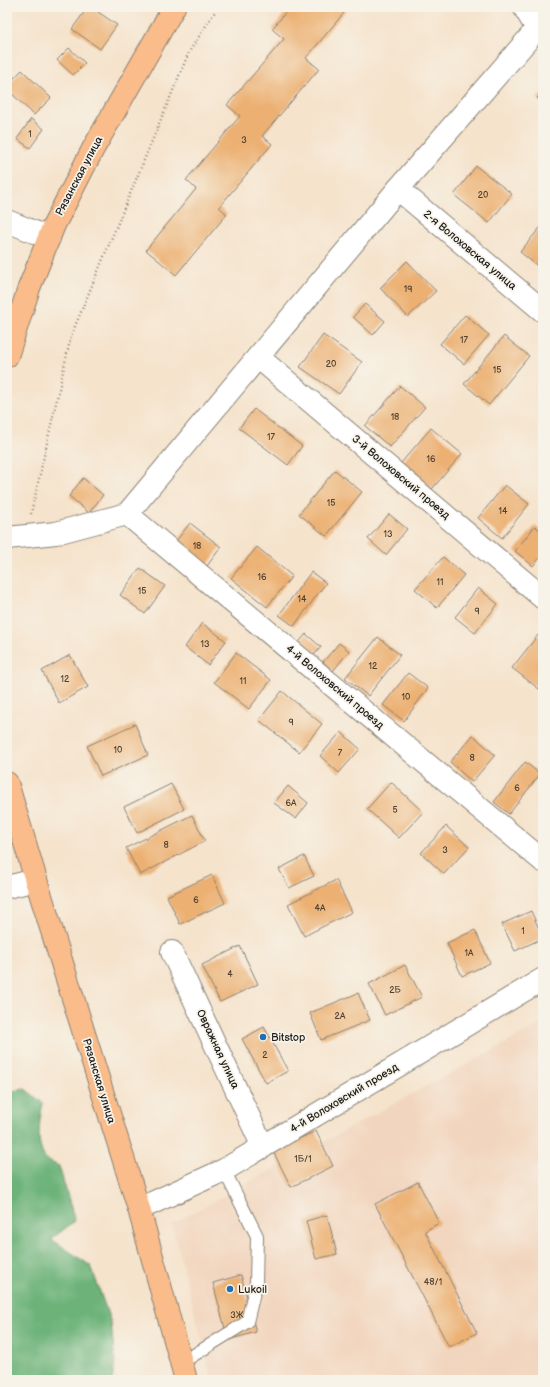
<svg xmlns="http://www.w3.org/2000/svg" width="550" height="1387" font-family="'Balsamiq Sans',sans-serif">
	<rect width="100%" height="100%" fill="#f7f3e8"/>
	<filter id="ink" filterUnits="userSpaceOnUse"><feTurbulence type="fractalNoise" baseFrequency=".025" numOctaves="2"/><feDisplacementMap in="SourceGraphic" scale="8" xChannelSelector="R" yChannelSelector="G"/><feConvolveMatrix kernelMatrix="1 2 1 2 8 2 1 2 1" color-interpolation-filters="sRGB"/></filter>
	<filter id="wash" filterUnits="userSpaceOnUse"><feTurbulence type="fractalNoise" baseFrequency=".012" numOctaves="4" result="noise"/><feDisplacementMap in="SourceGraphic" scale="16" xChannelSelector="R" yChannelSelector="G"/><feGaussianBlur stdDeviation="0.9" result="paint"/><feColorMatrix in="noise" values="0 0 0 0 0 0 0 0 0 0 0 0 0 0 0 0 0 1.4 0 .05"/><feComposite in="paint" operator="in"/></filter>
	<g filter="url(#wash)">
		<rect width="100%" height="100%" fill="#f5e3cc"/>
		<path fill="#f2d5be" d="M543,1023V1380H212L172,1224Z"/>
		<path fill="#6cb279" stroke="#44674a" d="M25,1089L43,1103C40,1117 34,1150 48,1160C51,1163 55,1164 59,1166L75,1221L51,1239L91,1266L111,1323L115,1363L112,1380H7V1092Z"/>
		<g id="blocks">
			<g fill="#ecb072">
				<path d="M88,7H91L117,25L100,49L72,29Z"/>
				<path d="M290,7H349L306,58L319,69L262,136L272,144L219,207L227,214L176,275L146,250L196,189L186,180L240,116L227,105L284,39L272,29Z"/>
				<path d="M69,48L85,63L73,75L57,60Z"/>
				<path d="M22,70L51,98L34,115L7,89V85Z"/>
				<path d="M543,91V103L537,98Z"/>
				<path d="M31,119L44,129L30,148L17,139Z"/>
				<path d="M7,140L12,143L7,150Z"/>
				<path d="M476,166L512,194L489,223L454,195Z"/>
				<path d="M543,224V264L540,268L520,252Z"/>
				<path d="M407,261L436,291L408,317L380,288Z"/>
				<path d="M365,304L385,321L373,335L353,317Z"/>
				<path d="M465,315L489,335L464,364L440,344Z"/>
				<path d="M323,335L362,362L339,394L300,367Z"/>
				<path d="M504,336L529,356L489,405L464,384Z"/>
				<path d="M400,386L425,407L390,447L365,426Z"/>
				<path d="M254,409L302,446L288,465L239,428Z"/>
				<path d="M431,428L462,454L432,489L401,463Z"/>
				<path d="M335,470L362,492L326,536L299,514Z"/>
				<path d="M83,478L103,495L89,513L69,496Z"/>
				<path d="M505,485L529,504L502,538L478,518Z"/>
				<path d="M389,514L407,529L386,555L368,539Z"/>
				<path d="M190,523L221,547L204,570L173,545Z"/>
				<path d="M535,526L543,533V554L533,566L515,551Z"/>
				<path d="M257,547L292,576L267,607L231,578Z"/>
				<path d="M443,557L464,575L437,608L415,589Z"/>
				<path d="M140,568L165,586L145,614L120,595Z"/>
				<path d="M311,572L326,583L294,626L279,615Z"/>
				<path d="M478,588L498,604L475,633L455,617Z"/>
				<path d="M202,623L226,641L208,665L185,647Z"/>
				<path d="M306,634L321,647L310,660L295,647Z"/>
				<path d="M538,635L543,639V684L539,689L512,668Z"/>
				<path d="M378,637L400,655L368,696L345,678Z"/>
				<path d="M339,643L349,651L333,671L323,662Z"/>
				<path d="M236,653L271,680L249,709L214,682Z"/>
				<path d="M70,655L88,687L59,703L42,671Z"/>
				<path d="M408,673L428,688L404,721L383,705Z"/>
				<path d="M282,691L322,724L299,752L259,720Z"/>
				<path d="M135,724L148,755L101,776L87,746Z"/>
				<path d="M341,732L360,749L339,773L320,756Z"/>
				<path d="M473,735L495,755L472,782L450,762Z"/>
				<path d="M525,762L540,774L509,814L494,802Z"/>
				<path d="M391,782L423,812L399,838L367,809Z"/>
				<path d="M171,784L184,809L137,833L124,807Z"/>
				<path d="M288,786L308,803L296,819L274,803Z"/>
				<path d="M192,815L205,841L140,875L126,848Z"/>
				<path d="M446,826L469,847L444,874L421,853Z"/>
				<path d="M304,856L314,876L289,888L279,869Z"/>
				<path d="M212,875L225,903L180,924L167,896Z"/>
				<path d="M336,880L352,912L304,936L288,904Z"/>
				<path d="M531,911L543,938L515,951L502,924Z"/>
				<path d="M475,930L490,963L462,976L447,943Z"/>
				<path d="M240,946L258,984L220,1002L202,965Z"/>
				<path d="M405,965L422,997L385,1015L369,984Z"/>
				<path d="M358,993L370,1020L321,1040L310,1013Z"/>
				<path d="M264,1027L288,1071L266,1083L242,1039Z"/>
				<path d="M316,1131L333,1166L291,1187L273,1151Z"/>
				<path d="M418,1182L439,1223L425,1231L477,1333L449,1347L375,1204Z"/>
				<path d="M327,1215L337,1254L316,1259L306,1221Z"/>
				<path d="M241,1275L256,1332L228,1340L213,1283Z"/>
			</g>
		</g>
	</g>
	<g filter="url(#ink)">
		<use href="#blocks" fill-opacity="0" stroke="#888074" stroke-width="1"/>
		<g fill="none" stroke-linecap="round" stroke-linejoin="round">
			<defs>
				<path id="service" d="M181,1363L247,1322L256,1284L257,1236L224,1170"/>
				<g id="minor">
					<path d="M398,189L543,311"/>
					<path d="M7,221L49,238"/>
					<path d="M258,357L543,598"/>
					<path d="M127,514L543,861"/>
					<path d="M7,538L56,533L127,514L398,189L537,29L524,7"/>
					<path d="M172,952L263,1147"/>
					<path d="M139,1209L224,1170L543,979"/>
				</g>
				<path id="tertiary" d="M7,887L36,880"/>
				<g id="primary">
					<path d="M7,356L29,288L54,225L93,149L174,7"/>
					<path d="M7,783L36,880L139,1209L186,1380"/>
				</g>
			</defs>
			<use href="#service" stroke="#888074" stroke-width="14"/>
			<use href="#minor" stroke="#888074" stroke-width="24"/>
			<use href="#tertiary" stroke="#888074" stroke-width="24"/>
			<use href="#primary" stroke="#888074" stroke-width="24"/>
			<path stroke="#888074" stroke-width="2.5" stroke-dasharray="1 3" stroke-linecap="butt" d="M31,514L71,336L189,52L218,7"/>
			<use href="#service" stroke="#fff" stroke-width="12"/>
			<use href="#minor" stroke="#fff" stroke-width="22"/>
			<use href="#tertiary" stroke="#fff" stroke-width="22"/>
			<use href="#primary" stroke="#f9bc8a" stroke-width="22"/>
		</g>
	</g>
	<g fill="#1f6fb2" stroke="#f7f3e8" stroke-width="1.5">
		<circle cx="263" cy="1037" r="4"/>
		<circle cx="230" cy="1289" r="4"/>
	</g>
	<g text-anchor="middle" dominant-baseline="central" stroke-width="3.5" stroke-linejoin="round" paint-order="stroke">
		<g font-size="9" fill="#504132">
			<text x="30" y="134">1</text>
			<text x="244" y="140">3</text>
			<text x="483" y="195">20</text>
			<text x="408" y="289">19</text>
			<text x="464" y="340">17</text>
			<text x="331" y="364">20</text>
			<text x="497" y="370">15</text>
			<text x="395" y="417">18</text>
			<text x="271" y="437">17</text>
			<text x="431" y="459">16</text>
			<text x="331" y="503">15</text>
			<text x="503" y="511">14</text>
			<text x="388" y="534">13</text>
			<text x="197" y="546">18</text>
			<text x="262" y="577">16</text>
			<text x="440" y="582">11</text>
			<text x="142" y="591">15</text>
			<text x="302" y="599">14</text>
			<text x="477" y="611">9</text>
			<text x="205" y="644">13</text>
			<text x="373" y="666">12</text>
			<text x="65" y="679">12</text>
			<text x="243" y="681">11</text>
			<text x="406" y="697">10</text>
			<text x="291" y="722">9</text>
			<text x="118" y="750">10</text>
			<text x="340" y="753">7</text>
			<text x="472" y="758">8</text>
			<text x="517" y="788">6</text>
			<text x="291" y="803">6А</text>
			<text x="395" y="810">5</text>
			<text x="166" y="845">8</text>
			<text x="445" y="850">3</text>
			<text x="196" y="900">6</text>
			<text x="320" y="908">4А</text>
			<text x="523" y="931">1</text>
			<text x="469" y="953">1А</text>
			<text x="230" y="974">4</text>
			<text x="395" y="990">2Б</text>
			<text x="340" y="1016">2А</text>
			<text x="265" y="1055">2</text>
			<text x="303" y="1159">1Б/1</text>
			<text x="433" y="1282">48/1</text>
			<text x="237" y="1315">3Ж</text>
		</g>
		<g font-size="11" fill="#1c1c1c" stroke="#f7f3e8">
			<text transform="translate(79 176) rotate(-62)">Рязанская улица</text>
			<text transform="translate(470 250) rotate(40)">2-я Волоховская улица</text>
			<text transform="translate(401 477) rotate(40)">3-й Волоховский проезд</text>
			<text transform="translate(335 687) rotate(40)">4-й Волоховский проезд</text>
			<text transform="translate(218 1049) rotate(65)">Овражная улица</text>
			<text transform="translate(99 1081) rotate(73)">Рязанская улица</text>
			<text transform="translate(344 1098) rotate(-31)">4-й Волоховский проезд</text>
		</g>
		<g font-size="11" fill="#1c1c1c" stroke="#f7f3e8" text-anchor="start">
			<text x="271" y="1037">Bitstop</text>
			<text x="238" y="1289">Lukoil</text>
		</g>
	</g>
	<rect width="550" height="1387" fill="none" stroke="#f7f3e8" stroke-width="24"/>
</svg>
